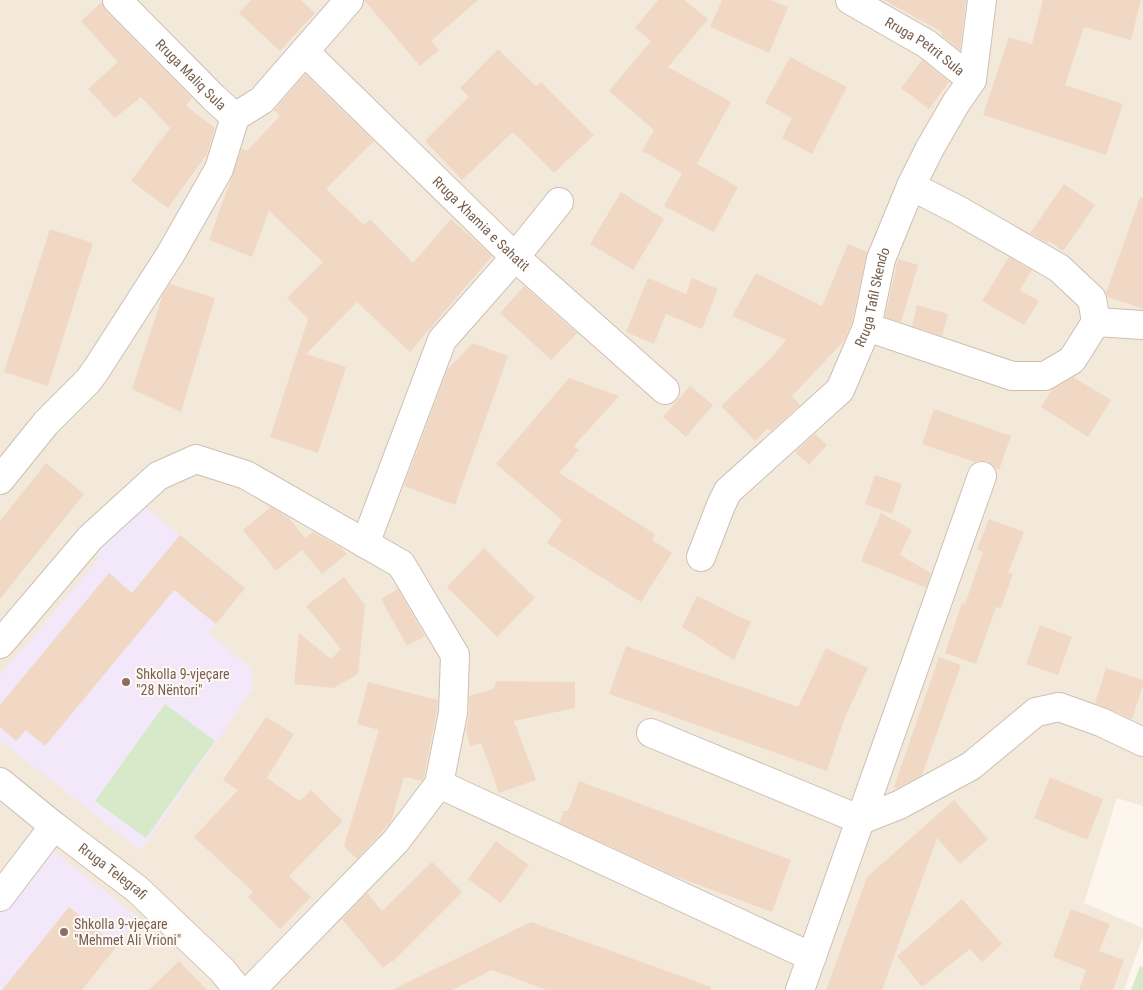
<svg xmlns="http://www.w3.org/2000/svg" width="1143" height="990" font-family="'Roboto Condensed',sans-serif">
	<rect width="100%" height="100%" fill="#fcf6ec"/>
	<path fill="#f3e9db" d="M0,0H1143V806L1117,798L1084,903L1143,928V936L1124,990H0Z"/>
	<g fill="#f3e8f9">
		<path d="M140,503L245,588L209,632L251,669L253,689L141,851L0,740V675L97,561L103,532Z"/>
		<path d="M50,848L139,918L82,990H0V912Z"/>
	</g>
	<g fill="#d6eaca">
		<path d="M165,704L215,741L146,838L95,801Z"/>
		<path d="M1140,966L1143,968V990H1131Z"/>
	</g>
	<g fill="#f0d8c5">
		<path d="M251,0H301L315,13L280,51L239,13Z"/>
		<path d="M364,0H478L431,41L439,50L420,66Z"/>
		<path d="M658,0H684L708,19L668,67L731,102L697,164L738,187L714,232L664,206L682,173L642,151L654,130L609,91L651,41L635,28Z"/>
		<path d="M722,0H771L788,7L769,53L710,27Z"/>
		<path d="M884,0H966L960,50L941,35L942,32Z"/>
		<path d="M1043,0H1141L1131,40L1084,27L1065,85L1123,104L1106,155L983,115L1009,37L1032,44Z"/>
		<path d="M102,2L106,11L192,98L186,106L215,128L207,154L168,208L131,181L170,128L141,97L115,118L88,89L118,62L81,21Z"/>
		<path d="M498,49L536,86L541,82L594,135L554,173L513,132L462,180L425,141L469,97L460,88Z"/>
		<path d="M790,57L847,87L812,154L782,138L792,118L765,103Z"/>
		<path d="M922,60L949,82L929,109L901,88Z"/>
		<path d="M305,74L374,141L326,189L364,225L370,219L413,263L451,219L492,256L410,352L357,302L306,354L346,367L318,453L270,437L308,319L287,298L323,262L269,211L252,257L209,240L242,148L247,151L280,116L274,110Z"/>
		<path d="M1064,184L1095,205L1063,251L1049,241L1047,243L1030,233Z"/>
		<path d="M621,192L664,219L633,270L590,244Z"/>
		<path d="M1140,198H1143V309L1108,297L1106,293Z"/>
		<path d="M50,229L93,243L48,386L4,372Z"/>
		<path d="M848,244L867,252L852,322L844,341L792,396L800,405L771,431L768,428L755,441L721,406L771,358L786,340L732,316L756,273L822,306Z"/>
		<path d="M1009,257L1032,270L1020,290L1039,301L1024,325L982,301Z"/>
		<path d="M898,259L918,265L901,322L885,317Z"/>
		<path d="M648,278L686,294L692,278L718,289L702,329L666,314L654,344L626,332Z"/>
		<path d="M170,284L215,298L181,412L132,389L163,294Z"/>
		<path d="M524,286L577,333L551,360L500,313Z"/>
		<path d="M917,305L948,314L942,336L912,326Z"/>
		<path d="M473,343L508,356L455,505L404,486L447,370Z"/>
		<path d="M1073,377L1111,400L1088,437L1041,407L1052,390Z"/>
		<path d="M569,378L619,396L574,446L579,450L559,473L655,534L652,540L672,553L641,602L547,543L562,520L496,464Z"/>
		<path d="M690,386L713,405L686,437L663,417Z"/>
		<path d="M934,409L1011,436L999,470L988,461H980L975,462L922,444Z"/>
		<path d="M815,434L827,445L809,465L795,452Z"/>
		<path d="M46,463L84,494L0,599V521Z"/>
		<path d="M875,475L902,484L892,514L865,504Z"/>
		<path d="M271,507L289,518L305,538L313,532L341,548L347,554L322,574L302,550L276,571L243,530Z"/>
		<path d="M881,513L912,530L900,555L931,573L926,588L861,561Z"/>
		<path d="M989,519L1024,532L1008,573L1013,574L1001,608L996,607L976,664L945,653L962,603L965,604L983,552L977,549Z"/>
		<path d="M180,535L245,588L216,624L174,590L45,746L26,730L16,741L0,727V705L109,573L132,593Z"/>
		<path d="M484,548L535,598L497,637L447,587Z"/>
		<path d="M344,577L365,605L358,674L334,688L294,684L299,633L331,659L341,649L306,606Z"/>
		<path d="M398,589L425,636L407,646L381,599Z"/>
		<path d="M697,596L751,622L734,660L682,627Z"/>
		<path d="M1040,625L1072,637L1058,675L1026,664Z"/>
		<path d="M626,646L798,707L826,648L868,668L845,717L827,771L609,694Z"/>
		<path d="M939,657L961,665L922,775L898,788L894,787Z"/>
		<path d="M1106,668L1143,680V685L1132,719L1095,703Z"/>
		<path d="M497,681L575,682V708L514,721L536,780L499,793L481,743L470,746L466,730L469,714V696L493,689Z"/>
		<path d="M368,682L438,700L437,711L424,777L422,781L404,777L391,822L357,859L344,846L379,730L357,724Z"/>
		<path d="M266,717L294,734L267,778L300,801L311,790L343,821L289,876L311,897L280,929L248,897L253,892L194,837L238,790L223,780Z"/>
		<path d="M1050,777L1103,799L1087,840L1034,818Z"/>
		<path d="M579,781L791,860L772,912L672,875L559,823L564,811H568Z"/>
		<path d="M954,800L988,839L960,864L937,838L882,990H826L867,877Z"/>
		<path d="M496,841L529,865L501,903L468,879Z"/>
		<path d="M432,862L462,892L392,962L391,961L383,968L342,919L367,893L382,911Z"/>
		<path d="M962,899L1002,944L982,962L970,949L922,987L897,956Z"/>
		<path d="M69,907L117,946L82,990H2Z"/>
		<path d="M1071,909L1110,924L1099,951L1124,960L1113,990H1079L1086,970L1053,957Z"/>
		<path d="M531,922L711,987L710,990H547L492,970L452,990H392Z"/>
		<path d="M179,961L207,990H149Z"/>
	</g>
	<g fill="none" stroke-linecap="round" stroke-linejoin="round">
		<defs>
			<g id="minor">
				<path id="s1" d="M117,0L214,98L235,117L262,100L349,0"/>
				<path id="s2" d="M850,0L927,44L972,80"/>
				<path id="s3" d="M305,52L515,257L665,390"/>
				<path d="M911,186L958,210L1059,268L1092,299L1096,322"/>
				<path d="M867,327L1012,376H1045L1072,360L1096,322L1143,325"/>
				<path d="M0,480L46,423L88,381L96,370L170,255L219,169L235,117"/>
				<path d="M365,544L442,340L515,257L559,202"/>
				<path id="s4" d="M701,557L721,505L728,491L840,390L867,327L881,259L911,186L930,148L956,103L972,80L982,0"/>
				<path d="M0,644L90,538L158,476L196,459L246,475L401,564L455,655L453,713L439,784L396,841L251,990"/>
				<path d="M651,733L861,820L899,805L971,766L1036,712L1059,707L1101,722L1143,742"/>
				<path id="s5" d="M0,782L54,826L137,889L222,970L238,990"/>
				<path d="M439,784L812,957"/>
				<path d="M0,897L54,826"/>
				<path d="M800,990L982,476"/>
			</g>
		</defs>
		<use href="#minor" stroke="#cebfb1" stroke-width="30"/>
		<use href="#minor" stroke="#fff" stroke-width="28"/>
	</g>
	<g fill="#8d6e63" stroke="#fefaf3" stroke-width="2">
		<circle cx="126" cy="682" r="5"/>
		<circle cx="64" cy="932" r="5"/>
	</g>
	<g text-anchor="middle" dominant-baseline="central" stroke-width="4" stroke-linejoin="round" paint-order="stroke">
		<g font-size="14" fill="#775f4f" stroke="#fefaf3">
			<text stroke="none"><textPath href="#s2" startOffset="88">Rruga Petrit Sula</textPath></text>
			<text stroke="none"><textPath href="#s1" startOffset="105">Rruga Maliq Sula</textPath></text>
			<text stroke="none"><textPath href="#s3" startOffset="246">Rruga Xhamia e Sahatit</textPath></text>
			<text stroke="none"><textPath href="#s4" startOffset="321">Rruga Tafil Skendo</textPath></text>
			<text stroke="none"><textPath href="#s5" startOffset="144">Rruga Telegrafi</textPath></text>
		</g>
		<g font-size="14" fill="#785e54" stroke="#fefaf3" text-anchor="start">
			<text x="136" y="674">Shkolla 9-vjeçare<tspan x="136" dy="16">"28 Nëntori"</tspan></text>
			<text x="74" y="924">Shkolla 9-vjeçare<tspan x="74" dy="16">"Mehmet Ali Vrioni"</tspan></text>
		</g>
	</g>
</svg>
